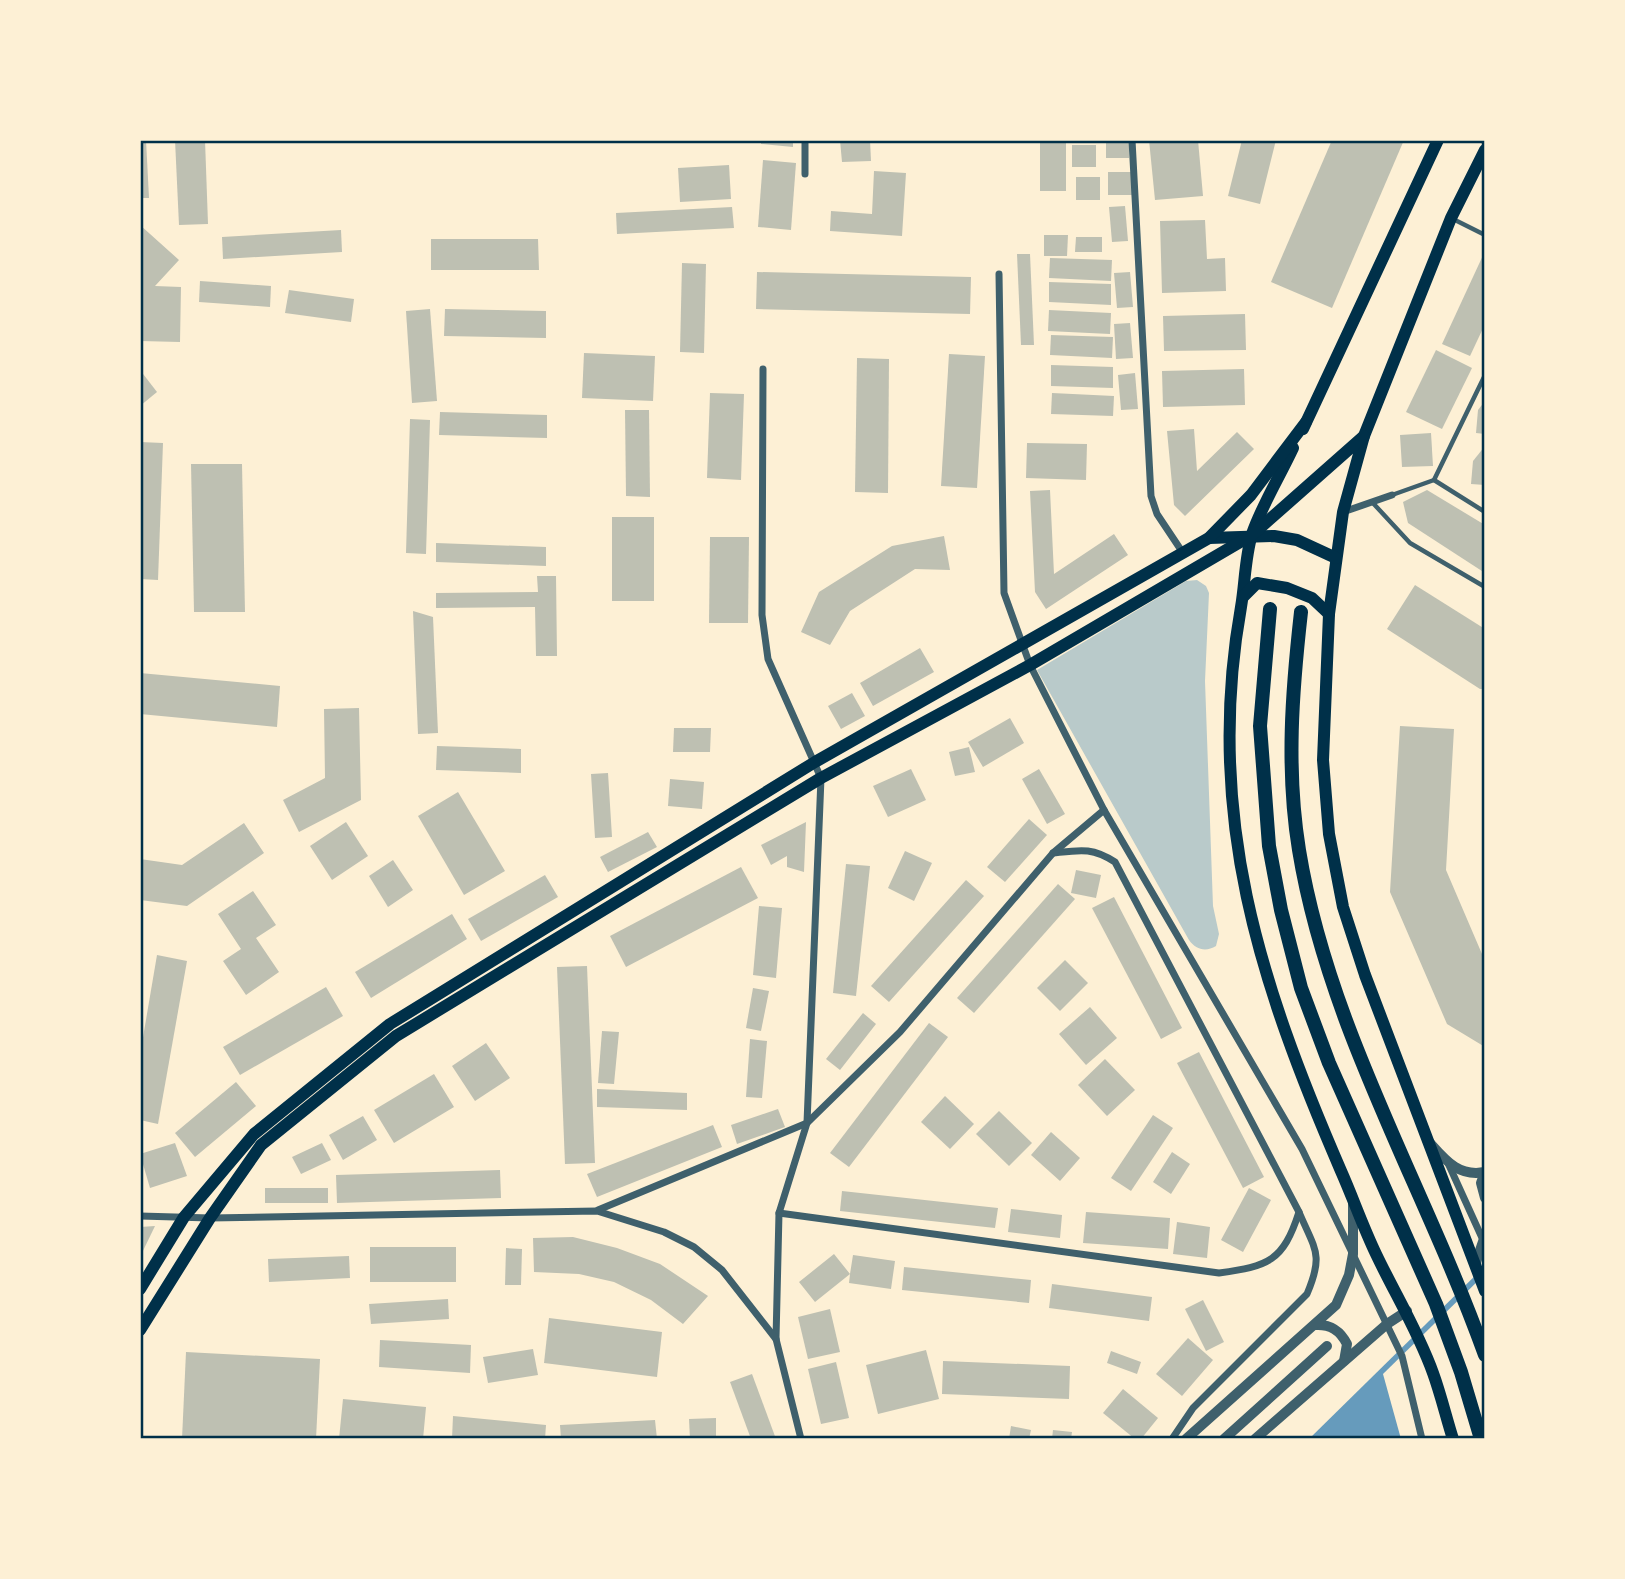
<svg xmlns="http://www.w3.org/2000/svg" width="1625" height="1579" font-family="'Times New Roman',serif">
	<rect width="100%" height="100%" fill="#fdf0d5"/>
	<path fill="#b9caca" d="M1197,580L1206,586L1209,593L1205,681L1213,906L1219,934L1216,946C1206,952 1196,950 1189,940L1037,670L1186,581Z"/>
	<path fill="#669bbc" d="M1485,1266V1403L1441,1439H1309Z"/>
	<path fill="#fdf0d5" d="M1485,1274V1407L1447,1439H1401L1383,1374Z"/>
	<g fill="#bec0b2">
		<path d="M140,140H146L149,198H140Z"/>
		<path d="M175,140H205L208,224L179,225Z"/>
		<path d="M761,140H793V147L761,144Z"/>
		<path d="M840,140H870L871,161L842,162Z"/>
		<rect x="1106" y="140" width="23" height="18"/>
		<path d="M1149,140H1198L1203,196L1155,200Z"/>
		<path d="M1242,140H1276L1260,204L1228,196Z"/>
		<path d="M1332,140H1404L1332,308L1271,282Z"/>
		<path d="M1040,141L1066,142V191H1040Z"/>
		<rect x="1072" y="145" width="24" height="22"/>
		<path d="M763,160L796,163L791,230L758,227Z"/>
		<path d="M729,165L731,199L680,202L678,168Z"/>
		<path d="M874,171L906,173L902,236L830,231L831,211L872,214Z"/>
		<rect x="1108" y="172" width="24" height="23"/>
		<rect x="1076" y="177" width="24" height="23"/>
		<path d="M1125,206L1128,241L1112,242L1109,207Z"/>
		<path d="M732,207L734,228L617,234L616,213Z"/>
		<path d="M1205,220L1207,259L1225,258L1226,291L1162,293L1160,221Z"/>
		<path d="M140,225L179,260L155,286L181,287L180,342L140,341Z"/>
		<path d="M341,230L342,252L223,259L222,237Z"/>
		<path d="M1044,235H1068L1067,256H1044Z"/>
		<path d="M1076,237H1102V252H1075Z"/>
		<path d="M431,239H538L539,270H431Z"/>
		<path d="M1485,251V324L1470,356L1442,344Z"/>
		<path d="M1017,254H1030L1034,345H1021Z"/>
		<path d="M1050,258L1112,260L1111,281L1049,278Z"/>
		<path d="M682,263L706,264L704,353L680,352Z"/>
		<path d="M757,272L971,277L970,314L756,309Z"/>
		<path d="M1130,272L1133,307L1117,308L1114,273Z"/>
		<path d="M200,281L271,286L270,307L199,302Z"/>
		<path d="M1049,282L1111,284V305L1049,302Z"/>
		<path d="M289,290L354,299L351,322L285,313Z"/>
		<path d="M430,309L437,401L412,403L406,311Z"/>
		<path d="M445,309L546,311V338L444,336Z"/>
		<path d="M1049,310L1111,313L1110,334L1048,331Z"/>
		<path d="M1245,314L1246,350L1164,351L1163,316Z"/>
		<path d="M1130,323L1133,358L1116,359L1114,324Z"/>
		<path d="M1051,335L1113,337L1112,358L1050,355Z"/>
		<path d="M1436,350L1472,368L1442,429L1406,412Z"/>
		<path d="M584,353L655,356L653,401L582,398Z"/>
		<path d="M949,354L985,356L977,488L941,486Z"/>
		<path d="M857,358L889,359L888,493L855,492Z"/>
		<path d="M1051,365L1113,367V388L1051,386Z"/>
		<path d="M1244,369L1245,405L1163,407L1162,371Z"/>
		<path d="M140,370L157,392L140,406Z"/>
		<path d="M1135,373L1138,409L1121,410L1118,375Z"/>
		<path d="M710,393L744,394L741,480L707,478Z"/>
		<path d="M1052,393L1114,396L1113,416L1051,414Z"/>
		<path d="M1485,401V434L1476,433L1478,410Z"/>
		<path d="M625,410H649L650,497L626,496Z"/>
		<path d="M440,412L547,415V438L439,435Z"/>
		<path d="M410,419L430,420L426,554L406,553Z"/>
		<path d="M1194,429L1197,471L1237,432L1254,449L1185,516L1174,505L1167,431Z"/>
		<path d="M1431,433L1433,466L1402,467L1400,435Z"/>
		<path d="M140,442L163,443L158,580L140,579Z"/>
		<path d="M1027,443L1087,444L1086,480L1026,478Z"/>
		<path d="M1485,446V485L1471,484L1473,461Z"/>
		<path d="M191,464H242L245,612H194Z"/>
		<path d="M1050,490L1054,574L1114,534L1128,555L1046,609L1035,592L1030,491Z"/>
		<path d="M1427,490L1485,525V573L1408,523L1403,502Z"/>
		<rect x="612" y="517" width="42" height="84"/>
		<path d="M944,536L950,570L915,569L850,611L830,645L801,632L819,592L892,546Z"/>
		<path d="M710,537H749L748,623H709Z"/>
		<path d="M436,543L546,547V566L436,562Z"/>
		<path d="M537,576H556L557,656H536L535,607L436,608V593L538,592Z"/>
		<path d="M1415,585L1485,629V689H1480L1387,629Z"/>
		<path d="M413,611L433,617L438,733L418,734Z"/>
		<path d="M920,648L934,672L873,706L860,683Z"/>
		<path d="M140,673L280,686L277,727L140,714Z"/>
		<path d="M852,693L865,716L841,729L828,706Z"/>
		<path d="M359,708L361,800L299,832L283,800L325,778L324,709Z"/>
		<path d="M1010,718L1024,743L983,767L968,742Z"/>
		<path d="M1400,726L1454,729L1446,870L1485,961V1047L1447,1024L1390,892Z"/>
		<path d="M674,728H711L710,752H673Z"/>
		<path d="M437,746L521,749V773L436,770Z"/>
		<path d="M969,747L975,772L955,776L949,752Z"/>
		<path d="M911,769L926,800L888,817L873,786Z"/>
		<path d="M1039,769L1065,814L1047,824L1022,779Z"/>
		<path d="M608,773L612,837L595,838L591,774Z"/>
		<path d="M670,779L704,782L702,809L668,806Z"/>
		<path d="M458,792L505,871L464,895L418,816Z"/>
		<path d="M1029,819L1047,835L1005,882L987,867Z"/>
		<path d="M346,822L368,856L332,880L310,846Z"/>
		<path d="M806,822L804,872L787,867V856L771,865L761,845Z"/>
		<path d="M244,823L264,853L187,906L140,900V859L182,865Z"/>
		<path d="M648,832L657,847L608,872L600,857Z"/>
		<path d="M905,851L932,863L914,901L888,888Z"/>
		<path d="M393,860L413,890L388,907L369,876Z"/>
		<path d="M846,864L870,866L856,996L833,993Z"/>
		<path d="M741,867L758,898L626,967L610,936Z"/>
		<path d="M1076,870L1101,875L1096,898L1071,893Z"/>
		<path d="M545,875L558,897L481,941L468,919Z"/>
		<path d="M966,880L984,896L889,1002L871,986Z"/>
		<path d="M1058,884L1075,899L974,1013L957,998Z"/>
		<path d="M253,891L276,925L256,938L279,972L246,995L223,961L241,949L218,914Z"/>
		<path d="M1114,897L1182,1028L1161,1039L1092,908Z"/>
		<path d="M759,906L782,908L776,978L753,975Z"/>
		<path d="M452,914L467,939L371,998L355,972Z"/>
		<path d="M157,955L187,961L158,1124L140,1120V1055Z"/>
		<path d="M1065,960L1088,983L1060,1011L1037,988Z"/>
		<path d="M587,966L595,1163L565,1164L557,967Z"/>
		<path d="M326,987L343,1016L240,1075L223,1047Z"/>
		<path d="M753,988L769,991L761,1031L746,1028Z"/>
		<path d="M1090,1007L1117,1038L1086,1065L1059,1034Z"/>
		<path d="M863,1013L876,1024L840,1070L826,1059Z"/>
		<path d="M929,1023L948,1037L849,1167L830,1153Z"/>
		<path d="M602,1031L619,1032L614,1084L598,1083Z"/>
		<path d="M750,1039L767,1041L762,1098L746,1097Z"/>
		<path d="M486,1043L510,1078L475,1101L452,1066Z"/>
		<path d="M1199,1052L1264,1177L1243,1188L1177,1063Z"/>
		<path d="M1105,1059L1135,1090L1107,1116L1078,1085Z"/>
		<path d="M434,1074L454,1107L394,1143L374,1110Z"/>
		<path d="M236,1082L256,1106L195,1157L175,1133Z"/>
		<path d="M597,1089L687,1093V1110L597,1107Z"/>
		<path d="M945,1096L974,1124L950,1149L921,1122Z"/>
		<path d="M778,1109L785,1127L737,1144L731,1125Z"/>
		<path d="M999,1111L1032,1143L1009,1166L976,1134Z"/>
		<path d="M1153,1115L1173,1128L1131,1191L1111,1178Z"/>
		<path d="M363,1116L377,1140L343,1160L329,1135Z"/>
		<path d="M713,1125L722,1147L597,1197L587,1174Z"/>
		<path d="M1051,1132L1080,1158L1060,1181L1031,1155Z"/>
		<path d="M175,1143L187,1176L150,1188L140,1154Z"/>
		<path d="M322,1143L331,1160L301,1174L292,1157Z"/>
		<path d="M1172,1152L1190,1164L1171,1194L1153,1182Z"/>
		<path d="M500,1170L501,1198L337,1203L336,1175Z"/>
		<rect x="265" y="1188" width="63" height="15"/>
		<path d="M1249,1188L1271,1200L1243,1252L1221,1240Z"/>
		<path d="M842,1191L998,1208L995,1228L840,1211Z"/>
		<path d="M1011,1209L1062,1215L1060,1238L1008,1232Z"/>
		<path d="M1086,1212L1170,1218L1168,1249L1083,1243Z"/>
		<path d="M1177,1222L1210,1227L1207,1258L1173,1254Z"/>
		<path d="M155,1226L140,1257V1227Z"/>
		<path d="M573,1237L617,1248L660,1264L708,1296L683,1324L651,1300L614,1282L579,1274L534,1272L533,1238Z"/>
		<rect x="370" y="1247" width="86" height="35"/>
		<path d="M506,1248L522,1249L521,1285H505Z"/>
		<path d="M834,1254L850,1274L853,1255L895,1261L891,1289L849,1283L850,1274L815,1302L799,1282Z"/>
		<path d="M349,1256L350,1278L269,1282L268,1259Z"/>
		<path d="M904,1267L1031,1280L1029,1303L902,1290Z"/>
		<path d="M1052,1284L1152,1297L1149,1321L1049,1308Z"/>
		<path d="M448,1299L449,1319L371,1324L369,1304Z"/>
		<path d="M1203,1300L1224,1342L1206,1351L1185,1309Z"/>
		<path d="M830,1309L840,1352L808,1359L798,1317Z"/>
		<path d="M549,1318L662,1332L657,1377L544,1363Z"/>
		<path d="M1188,1338L1213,1360L1182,1396L1156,1374Z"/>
		<path d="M380,1340L471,1345L470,1373L379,1367Z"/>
		<path d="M533,1349L538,1375L488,1383L483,1357Z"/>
		<path d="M926,1350L939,1399L878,1414L866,1365Z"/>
		<path d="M1111,1351L1141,1362L1137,1374L1107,1363Z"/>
		<path d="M186,1352L320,1359L316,1439H182Z"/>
		<path d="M943,1361L1070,1366L1069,1399L942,1394Z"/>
		<path d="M836,1362L849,1418L821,1424L808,1369Z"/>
		<path d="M752,1374L776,1439H751L730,1382Z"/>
		<path d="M1123,1389L1158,1418L1141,1439H1135L1103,1413Z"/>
		<path d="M343,1399L426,1407L423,1439H339Z"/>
		<path d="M453,1416L546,1425L545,1439H452Z"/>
		<path d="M716,1418V1439H690L689,1419Z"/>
		<path d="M655,1420L657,1439H561L560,1425Z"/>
		<path d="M1011,1426L1031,1430L1029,1439H1009Z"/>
		<path d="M1053,1430L1072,1432L1071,1439H1052Z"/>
	</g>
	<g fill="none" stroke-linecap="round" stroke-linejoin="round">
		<g stroke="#3f606c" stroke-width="4.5">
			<path d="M1451,218L1485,235"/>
			<path d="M1434,480L1485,512"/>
			<path d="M1392,495L1434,480L1485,375"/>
			<path d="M1372,502L1410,543L1485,587"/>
		</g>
		<g stroke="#3f606c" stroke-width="7">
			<path d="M1132,140L1151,496L1157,514L1183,553"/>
			<path d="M805,174V140"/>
			<path d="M999,274L1004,593L1030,665L1104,810L1302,1149L1402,1356L1422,1439"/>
			<path d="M763,369L762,615L768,659L821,778L807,1123L779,1213L776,1339L801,1439"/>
			<path d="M1343,512L1392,495"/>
			<path d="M1053,853C1080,850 1092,847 1115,862L1299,1212C1315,1250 1324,1254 1307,1294L1193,1408L1172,1439"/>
			<path d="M1448,1163L1483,1240"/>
			<path d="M598,1210L807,1123L900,1032L1053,853L1104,810"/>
			<path d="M779,1213L1219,1273C1268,1266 1283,1262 1299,1212"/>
			<path d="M140,1216L210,1218L597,1211L664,1232L694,1247L722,1270L776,1339"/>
		</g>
		<g stroke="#3f606c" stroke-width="10">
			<path d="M1430,1143C1446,1161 1459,1177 1485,1172"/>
			<path d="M1485,1172L1481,1183L1485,1198"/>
			<path d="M1476,1262L1485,1236"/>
			<path d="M1315,1325C1330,1324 1340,1330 1347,1344L1344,1361"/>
			<path d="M1186,1439L1336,1305L1349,1275L1353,1254V1204"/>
			<path d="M1224,1439L1327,1346"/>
			<path d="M1255,1439L1387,1324L1407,1311"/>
		</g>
		<g stroke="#003049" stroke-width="12">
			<path d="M1485,150L1451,218L1364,436L1343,512L1329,614L1323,760L1329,834L1343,907L1365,975L1485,1291"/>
			<path d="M1303,429L1438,140"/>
			<path d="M1293,448C1280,476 1262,505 1252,534C1245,557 1245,584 1241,607C1204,814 1260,984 1341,1171C1353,1198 1363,1227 1376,1254C1395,1294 1418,1331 1433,1373C1441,1395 1446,1417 1453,1439"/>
			<path d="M1209,538L1274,536L1297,540L1336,558"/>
			<path d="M1243,597L1257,583L1287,588L1312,598L1329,614"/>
			<path d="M140,1289L184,1217L254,1134L390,1024L815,762L1209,538L1251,495L1306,422"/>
			<path d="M140,1330L210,1218L261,1145L396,1036L821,778L1030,665L1252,535L1364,436"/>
		</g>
		<g stroke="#003049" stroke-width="14">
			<path d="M1270,609L1260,726L1269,846L1281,910L1301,988L1329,1063L1436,1304L1461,1372L1481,1439"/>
			<path d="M1301,612C1292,692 1286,770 1299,850C1328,1028 1425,1187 1485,1355"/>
		</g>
	</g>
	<rect width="1625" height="1579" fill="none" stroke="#fdf0d5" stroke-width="284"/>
	<rect x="142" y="142" width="1341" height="1295" fill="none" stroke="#003049" stroke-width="2.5"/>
</svg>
